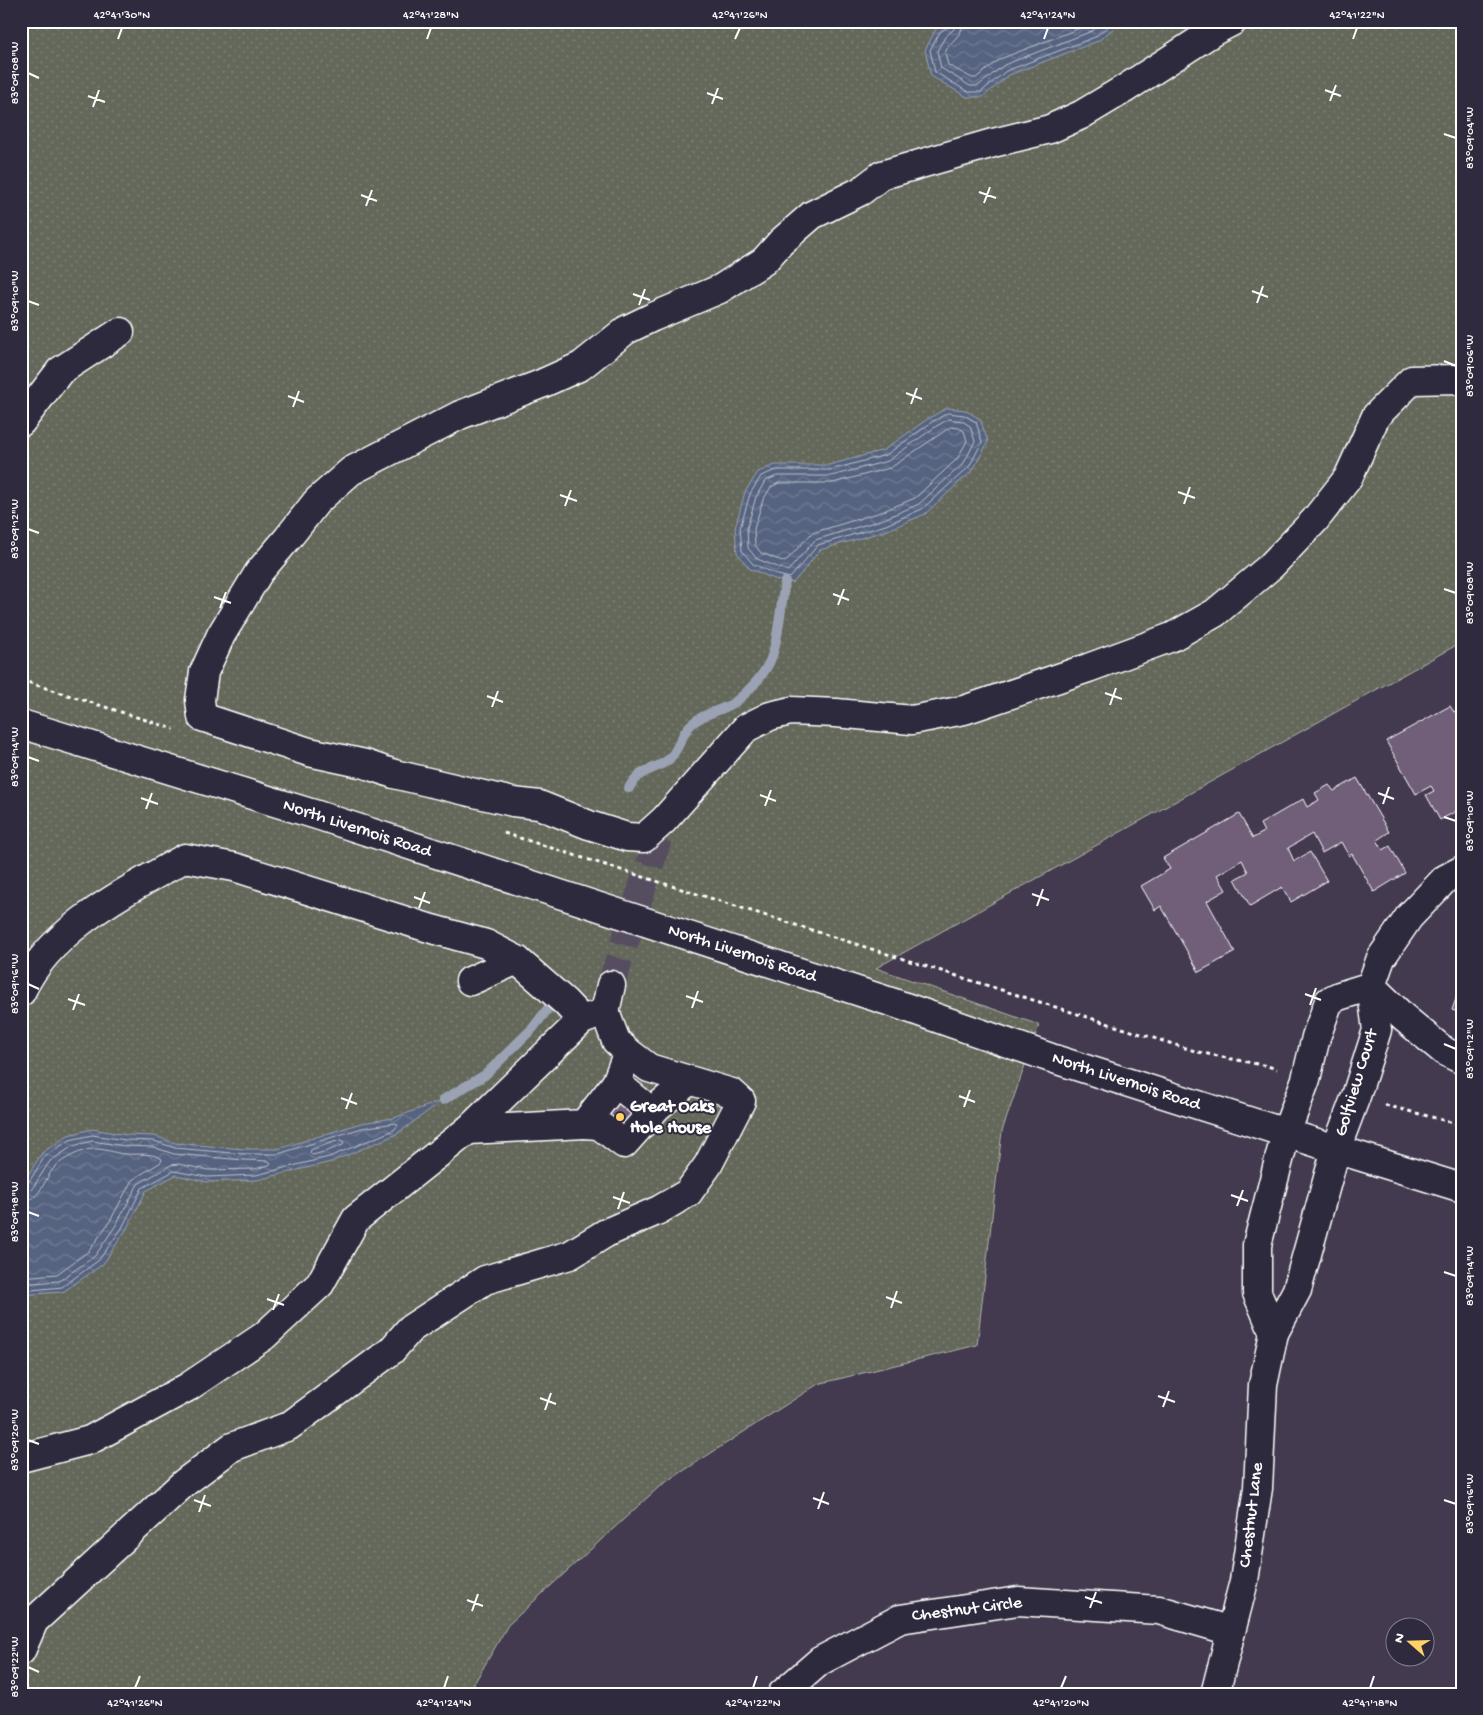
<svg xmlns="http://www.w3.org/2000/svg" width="1483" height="1715" font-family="'Gochi Hand',sans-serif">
	<defs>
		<pattern id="grass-dots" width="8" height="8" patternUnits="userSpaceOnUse" patternTransform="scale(1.25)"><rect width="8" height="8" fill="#64685a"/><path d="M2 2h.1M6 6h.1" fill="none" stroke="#7b7f73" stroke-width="1.8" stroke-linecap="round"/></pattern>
		<pattern id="water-waves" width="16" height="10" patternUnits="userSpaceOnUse" patternTransform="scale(1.25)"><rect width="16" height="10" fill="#576480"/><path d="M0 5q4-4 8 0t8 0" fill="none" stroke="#707b93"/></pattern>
	</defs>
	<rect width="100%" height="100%" fill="#433a4f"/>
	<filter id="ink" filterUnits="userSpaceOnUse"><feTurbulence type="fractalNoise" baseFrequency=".02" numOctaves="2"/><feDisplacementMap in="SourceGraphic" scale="10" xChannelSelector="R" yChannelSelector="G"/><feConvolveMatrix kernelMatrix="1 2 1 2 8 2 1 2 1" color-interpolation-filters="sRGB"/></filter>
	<g filter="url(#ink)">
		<path fill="url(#grass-dots)" stroke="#b2b4ac" d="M21,21H1462V642L876,968L1039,1025L1002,1131L977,1345L818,1384L660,1486L508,1625L468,1694H21Z"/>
		<g fill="url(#water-waves)" stroke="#9aa2b3">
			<path d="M948,21H1123L1098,41L1009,75L983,97H967L931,76L925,50L936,29Z"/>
			<path d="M947,408L965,410L980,419L988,442L973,470L925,514L888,530L820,550L793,583L777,580L750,569L737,553L735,528L745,492L758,472L775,465H829L884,450L929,418Z"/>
			<path d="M443,1100L397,1134L331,1162L257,1180L207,1182L176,1175L146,1191L126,1230L103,1264L63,1292L21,1295V1186L42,1153L68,1135L92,1129L127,1135L155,1136L175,1143L244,1149H278L361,1123L394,1118Z"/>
		</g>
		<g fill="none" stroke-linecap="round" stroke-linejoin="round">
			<g stroke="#bcc1cc" stroke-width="1">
				<path d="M950,21L949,26L940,32L930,50L935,72L968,92H981L1006,71L1095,37L1115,21"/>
				<path d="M956,21L954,29L945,37L937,51L941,68L970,86H978L1004,65L1092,31L1105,21"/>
				<path d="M963,21C963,38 950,39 945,53L948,65L972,78H976L1000,59L1088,25L1093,21"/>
				<path d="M948,413L964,415L976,422L982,442L969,467L922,509L886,525L818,545L790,578L778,575L753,564L742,551L740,528L750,494L761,476L776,470H830L886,455L932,422Z"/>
				<path d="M949,419L962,421L970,426L975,441L964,463L919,504L884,519L815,540L788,571L757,559L748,548L747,528L756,497L765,481L777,476H831L888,461L935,427Z"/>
				<path d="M951,427L959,428L964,431L967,441L957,459L915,498L881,512L812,533L785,562L761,553L755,545L754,529L763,500L771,487L779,483H833L890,468Z"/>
				<path d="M341,1140L344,1142L343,1145L327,1151L313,1155L310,1153L311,1150Z"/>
				<path d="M21,1187L27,1185L45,1156L70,1140L92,1135L126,1140L154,1141L175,1148L244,1154H278L362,1128L395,1123L398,1125L394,1130L329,1157L256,1175L207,1177L174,1171L142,1188L122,1228L99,1260L62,1287L21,1291"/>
				<path d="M21,1194L27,1193L32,1189L50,1161L73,1146L92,1141L125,1146L153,1147L174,1154L244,1160L269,1161L271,1163L269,1165L255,1169L208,1170L178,1164L171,1165L138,1184L116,1225L95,1256L59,1281L21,1284"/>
				<path d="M21,1201C42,1201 43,1179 55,1167C62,1159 83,1149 93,1149C103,1148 114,1153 124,1154C137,1155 152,1152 162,1159L161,1162L132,1180L110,1221L89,1251L57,1274L21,1277"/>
			</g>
			<g stroke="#9aa2b3" stroke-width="10">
				<path d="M629,788C641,767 652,772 668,760C680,750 681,731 694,722C706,712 722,711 735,702C747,693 761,678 768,665C778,648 781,603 785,582"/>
				<path d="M443,1100L485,1075L533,1028L549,1007"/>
			</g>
		</g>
		<g fill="#715f79" stroke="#fff">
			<path d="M1450,706L1454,712L1462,708V808L1440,820L1426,795L1434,791L1431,786L1416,794L1386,741Z"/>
			<path d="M1357,778L1389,832L1377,840L1383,850L1390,846L1405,873L1374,892L1352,854L1349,856L1341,842L1322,853L1312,834L1288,848L1294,861L1310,852L1327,881L1291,902L1282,887L1250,906L1235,879L1248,872L1242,860L1217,875L1226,890L1207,901L1235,952L1199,972L1161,906L1155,910L1141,886L1170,869L1163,858L1239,814L1253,838L1264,832L1260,824L1303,799L1307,807L1319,800L1315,793L1329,785L1334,791Z"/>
			<path d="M1462,982V1013L1452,1010Z"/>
			<path d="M618,1099L638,1115L622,1136L601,1119Z"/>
		</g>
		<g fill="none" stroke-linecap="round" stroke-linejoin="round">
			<path stroke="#564e61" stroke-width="28" stroke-dasharray="28 14" stroke-linecap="butt" d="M611,985L664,820"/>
			<defs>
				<g id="minor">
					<path d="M1233,21L1214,31L1126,88L1081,115L1050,129L993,143L882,175L861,191L812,215L781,242L764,261L720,289L653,317L626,330L581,366L541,384L460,415L351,471L317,501L288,538L259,572L221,635L204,672L200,700L202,717L309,752L365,764L394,774L513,802L539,805L589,825L627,837L644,838L664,820L746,728L770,716L791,711L836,713L912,720L964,710L1088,668L1172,637L1215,613L1271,566L1315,520L1348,478L1376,416L1412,380L1457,379L1462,382"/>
					<path d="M21,422L60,371L120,332"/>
					<path d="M470,981L517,960"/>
					<path d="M1371,986L1339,996L1329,1001L1316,1037L1306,1079L1286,1133L1257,1245V1293L1274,1333L1297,1290L1336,1149L1356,1096L1377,1030L1371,986L1381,958L1409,917L1445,879L1462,870"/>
					<path d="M1371,986L1403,1017L1444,1051L1462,1060"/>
					<path d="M21,992C50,928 127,891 185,858L234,867L432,929L486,944L517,960L565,1002L582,1020L599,1014"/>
					<path d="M616,1083L652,1112"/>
					<path d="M584,1124L599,1125L624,1144L657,1107L689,1081"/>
					<path d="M468,1130L584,1124L616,1083L628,1052"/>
					<path d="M21,1458L90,1440L188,1387L264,1336L320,1284L356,1219L468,1130L582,1020"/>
					<path d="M21,1651L34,1621L184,1483L232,1447L289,1426L391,1351L410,1329L485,1280L570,1255L606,1233L659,1210L688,1193L708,1165L741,1101L732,1093L649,1068L628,1052L616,1041L605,1012L611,985"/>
					<path d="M782,1694L820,1661L900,1619L1018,1601L1159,1610L1231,1631"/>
					<path d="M1215,1694L1244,1581L1258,1488L1263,1385L1274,1333"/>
				</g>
				<path id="major" d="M21,724L317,815L894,1003L1051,1058L1336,1149L1462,1188"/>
			</defs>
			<use href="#minor" stroke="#fff" stroke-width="31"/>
			<use href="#major" stroke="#fff" stroke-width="31"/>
			<g stroke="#fff" stroke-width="3" stroke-dasharray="4 4" stroke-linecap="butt">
				<path d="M21,680L174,729"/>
				<path d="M504,833L1198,1052L1267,1066L1277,1069"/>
				<path d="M1385,1105L1462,1125"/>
			</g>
			<use href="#minor" stroke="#2f2a3d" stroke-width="28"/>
			<use href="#major" stroke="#2f2a3d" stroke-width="28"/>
		</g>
	</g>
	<path fill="none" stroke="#fff" stroke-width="2" d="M118,39L122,28M427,39L431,28M735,39L740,28M1044,39L1048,28M1353,39L1357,28M28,73L39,78M1325,90L1341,96M707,93L723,99M88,96L105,102M1330,101L1336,85M712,104L718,88M93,107L99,90M1444,134L1456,138M979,192L996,198M361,195L377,201M984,203L990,187M366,206L372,190M1252,291L1268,297M633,294L650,300M28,301L39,305M1257,303L1263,286M639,305L645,289M1444,361L1456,366M906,393L922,399M288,396L304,402M911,404L917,388M293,407L299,391M1178,492L1195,498M560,495L577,501M1184,504L1190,487M565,506L571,490M28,529L39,533M1444,589L1456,593M833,594L849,600M214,597L231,603M838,605L844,589M220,608L226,592M1105,693L1122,699M487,696L503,702M1110,705L1116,688M492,707L498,691M28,757L39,761M1378,793L1394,799M760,795L776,801M141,798L158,804M1383,804L1389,787M765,806L771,790M146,809L152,793M1444,817L1456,821M1032,894L1049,900M414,897L430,903M1037,906L1043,889M419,908L425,892M28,984L39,989M1305,994L1321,1000M686,996L703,1002M68,999L85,1005M1310,1005L1316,988M692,1008L698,991M73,1010L79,994M1444,1044L1456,1049M959,1096L975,1102M341,1098L357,1104M964,1107L970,1090M346,1109L352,1093M1231,1195L1248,1201M613,1197L630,1203M1237,1206L1243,1190M618,1209L624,1192M28,1212L39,1216M1444,1272L1456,1276M886,1297L902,1303M267,1299L284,1305M891,1308L897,1291M273,1310L279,1294M1158,1396L1175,1402M540,1398L556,1404M1163,1407L1169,1391M545,1410L551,1393M28,1440L39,1444M813,1498L829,1504M194,1500L211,1506M1444,1500L1456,1504M818,1509L824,1492M199,1512L205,1495M1085,1597L1102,1603M467,1600L483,1606M1090,1608L1096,1592M472,1611L478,1594M28,1667L39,1672M135,1688L140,1676M444,1688L448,1676M753,1688L757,1676M1061,1688L1066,1676M1370,1688L1374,1676"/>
	<circle fill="#ffd166" stroke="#2f2a3d" stroke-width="2" cx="620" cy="1117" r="5"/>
	<g text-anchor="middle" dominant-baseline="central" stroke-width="4" stroke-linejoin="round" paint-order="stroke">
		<g font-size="18" fill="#fff" stroke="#2f2a3d">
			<text transform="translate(357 829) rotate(18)">North Livernois Road</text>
			<text transform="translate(742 954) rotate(18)">North Livernois Road</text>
			<text transform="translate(1126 1082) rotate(18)">North Livernois Road</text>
			<text transform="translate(1357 1083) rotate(-73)">Golfview Court</text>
			<text transform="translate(1252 1515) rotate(-83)">Chestnut Lane</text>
			<text transform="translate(967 1610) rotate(-7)">Chestnut Circle</text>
		</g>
		<g font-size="18" font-weight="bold" fill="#fff" stroke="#2f2a3d" text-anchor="start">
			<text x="630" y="1107">Great Oaks<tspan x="630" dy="21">Hole House</tspan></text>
		</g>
	</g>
	<rect width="1483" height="1715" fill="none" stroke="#2f2a3d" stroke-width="55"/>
	<g transform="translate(1410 1642) rotate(290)"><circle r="24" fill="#2f2a3d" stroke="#827f8b"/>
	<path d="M0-4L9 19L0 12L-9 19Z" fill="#ffd166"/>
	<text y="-8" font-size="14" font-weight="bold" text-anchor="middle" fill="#ffffff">N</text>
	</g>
	<rect x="28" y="28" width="1428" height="1660" fill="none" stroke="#fff" stroke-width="2"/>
	<g font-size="12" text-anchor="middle" fill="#fff">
		<text x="122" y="18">42°41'30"N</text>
		<text x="431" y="18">42°41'28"N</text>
		<text x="740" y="18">42°41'26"N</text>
		<text x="1048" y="18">42°41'24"N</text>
		<text x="1357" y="18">42°41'22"N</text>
		<text transform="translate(14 73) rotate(-90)" y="4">83°09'08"W</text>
		<text transform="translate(1469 138) rotate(-90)" y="4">83°09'04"W</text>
		<text transform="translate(14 301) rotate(-90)" y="4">83°09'10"W</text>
		<text transform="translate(1469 366) rotate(-90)" y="4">83°09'06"W</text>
		<text transform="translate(14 529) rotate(-90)" y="4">83°09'12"W</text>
		<text transform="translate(1469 593) rotate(-90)" y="4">83°09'08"W</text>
		<text transform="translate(14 757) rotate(-90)" y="4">83°09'14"W</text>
		<text transform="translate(1469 821) rotate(-90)" y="4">83°09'10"W</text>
		<text transform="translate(14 984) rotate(-90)" y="4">83°09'16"W</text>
		<text transform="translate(1469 1049) rotate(-90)" y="4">83°09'12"W</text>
		<text transform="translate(14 1212) rotate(-90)" y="4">83°09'18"W</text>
		<text transform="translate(1469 1276) rotate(-90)" y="4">83°09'14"W</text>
		<text transform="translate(14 1440) rotate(-90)" y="4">83°09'20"W</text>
		<text transform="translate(1469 1504) rotate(-90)" y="4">83°09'16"W</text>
		<text transform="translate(14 1667) rotate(-90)" y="4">83°09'22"W</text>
		<text x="135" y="1706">42°41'26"N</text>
		<text x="444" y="1706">42°41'24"N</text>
		<text x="753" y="1706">42°41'22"N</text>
		<text x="1061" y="1706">42°41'20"N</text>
		<text x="1370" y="1706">42°41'18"N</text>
	</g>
</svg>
